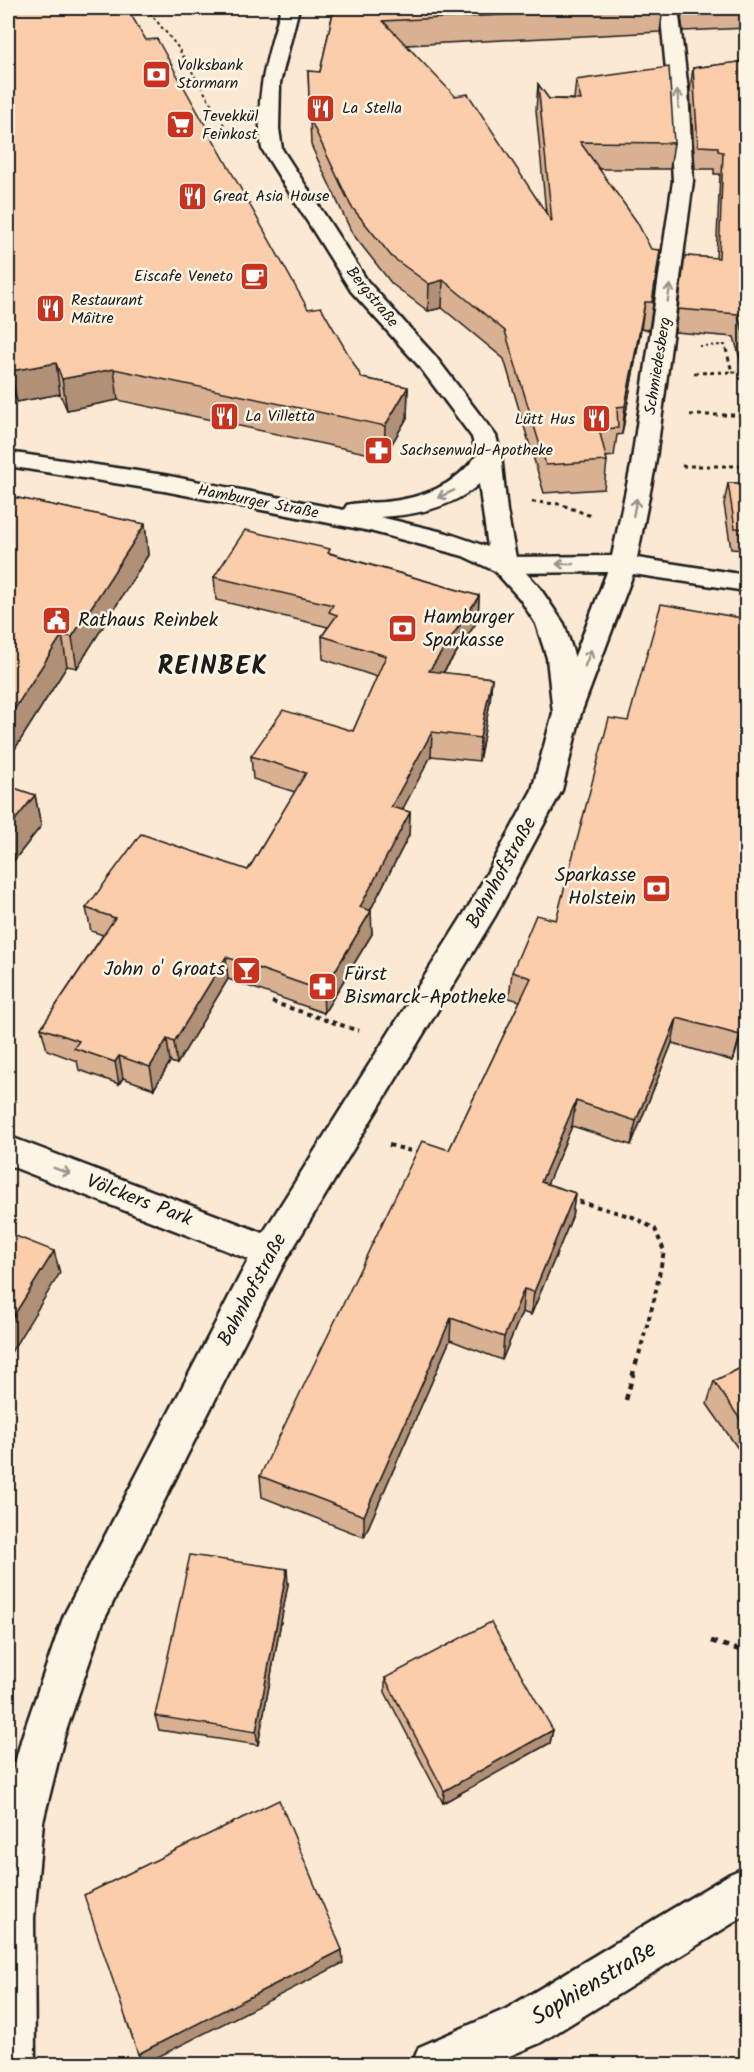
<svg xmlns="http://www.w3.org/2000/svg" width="754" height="2072" font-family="Kalam,sans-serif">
	<rect width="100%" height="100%" fill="#fce9d3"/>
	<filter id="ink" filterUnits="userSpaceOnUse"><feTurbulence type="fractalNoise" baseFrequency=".0167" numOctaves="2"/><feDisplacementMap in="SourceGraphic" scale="12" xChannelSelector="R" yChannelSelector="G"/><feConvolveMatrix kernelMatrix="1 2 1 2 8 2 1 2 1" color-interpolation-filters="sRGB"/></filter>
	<g filter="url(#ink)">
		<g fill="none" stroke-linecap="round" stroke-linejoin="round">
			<defs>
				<g id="street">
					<path d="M660,8H678L688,90L693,181L655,466L637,558L746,575V591L633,574L581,713L577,720L567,723L557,720L553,713L607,572L504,573L495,571L491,565L495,559L504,557L612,556L631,466L673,181L668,90Z"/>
					<path d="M8,1136L284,1241L289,1252L284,1263L271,1268L8,1165Z"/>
					<path d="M746,1867V1915L540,2043L490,2064H412L419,2047L506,2009L730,1874Z"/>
				</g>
				<path id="secondary" d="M281,8H299L280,83L279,129L282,149L368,282L435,356L496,436L501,455L507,511L517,563L539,587L564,624L575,658L581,713L562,790L495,916L284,1263L103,1622L64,1737L43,1822L34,1918L35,2064H8V1790L22,1737L64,1615L258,1241L472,901L532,790L553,713L547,658L536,624L520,599L495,571L463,556L370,531L164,491L8,466V452L164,475L344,510L347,505C359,502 372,503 384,502C423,498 453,487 477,455L472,437L419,366L351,291L262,149C254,95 267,59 281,8ZM479,484L488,547L447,533L380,517C415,515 452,508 479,484Z"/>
			</defs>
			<use href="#street" stroke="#1c1c1c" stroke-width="5"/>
			<use href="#secondary" stroke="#1c1c1c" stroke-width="5"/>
			<g stroke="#1c1c1c" stroke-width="2" stroke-dasharray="3 3" stroke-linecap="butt">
				<path d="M146,8L177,46L231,137"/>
				<path d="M699,346L725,345L726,350"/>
			</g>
			<g stroke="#1c1c1c" stroke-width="3" stroke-dasharray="4 4" stroke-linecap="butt">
				<path d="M726,349L732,372H746"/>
				<path d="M694,373L732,372"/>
				<path d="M690,415H746"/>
				<path d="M682,466H746"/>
				<path d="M532,502L560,504L591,516"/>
			</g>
			<g stroke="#1c1c1c" stroke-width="4" stroke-dasharray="4.5 4.5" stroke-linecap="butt">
				<path d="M272,1002L359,1031"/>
				<path d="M389,1145L422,1154"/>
				<path d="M570,1199L633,1217L655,1229L664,1251L654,1300L638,1358"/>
			</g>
			<g stroke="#1c1c1c" stroke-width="4.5" stroke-dasharray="6 6" stroke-linecap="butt">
				<path d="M626,1400L638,1356"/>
				<path d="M711,1641L746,1652"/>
			</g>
			<use href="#street" fill="#fcf5e5" fill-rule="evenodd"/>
			<use href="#secondary" fill="#fcf5e5" fill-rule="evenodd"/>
		</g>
		<g fill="#d8b092" stroke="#1c1c1c" stroke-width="1.5">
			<path d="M8,8L308,309L362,378L408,387L407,418L384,457L118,400L67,410L60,394L17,402L13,392L8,393Z"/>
			<path d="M334,8H663L660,32L407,45L546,213L536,110L538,84L549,99H574L576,80L674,143L670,169H599L657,277L649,330L641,329L622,434L617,435L614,456L606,457L607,461L604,489L544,493L504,359L442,308L428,311L392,284L352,233L311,145L308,71L320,72Z"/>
			<path d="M680,8H747V28L683,31Z"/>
			<path d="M747,61V366H742L734,337L675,332L685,256L716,258L720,174H714V169H695L690,90L693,68Z"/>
			<path d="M728,483H747V550L731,549L724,504Z"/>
			<path d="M8,496L145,524L148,555L77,668L67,666L8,760Z"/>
			<path d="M330,553L479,596L478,620L443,673L492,678L490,702L479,761L431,756L402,810L410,812L409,835L370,911L372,934L324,1013L228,979L177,1064L170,1062L154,1089L123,1078L119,1084L79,1070L77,1061L47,1050L41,1028L103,935L91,931L86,908L248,870L295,792L253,779L251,756L353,731L377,677L323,659L322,636L328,627L216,600L214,577Z"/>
			<path d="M744,740L747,741V1017L733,1061L672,1043L631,1145L572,1126L547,1184L575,1193L572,1217L531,1315L522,1312L502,1360L450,1340L364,1537L262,1497L260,1476L449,1150L520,1001L509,998L512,972L556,920Z"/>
			<path d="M8,786L35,795L41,826L12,863L8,861Z"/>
			<path d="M747,1365V1446L739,1450L707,1404L714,1381Z"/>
			<path d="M288,1584L258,1745L159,1730L155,1716Z"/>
			<path d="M385,1678L553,1730L550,1743L443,1803L385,1692Z"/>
		</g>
		<g fill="#b09077" stroke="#1c1c1c" stroke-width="1.5">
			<path d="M443,280L442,308L428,311L429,284Z"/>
			<path d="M645,302L641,329L622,434L625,406Z"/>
			<path d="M8,362L13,392L8,393Z"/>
			<path d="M56,363L60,394L17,402L11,371Z"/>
			<path d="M114,369L118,400L67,410L62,379Z"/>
			<path d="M408,387L407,418L384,457L385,426Z"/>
			<path d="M145,524L148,555L77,668L72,637Z"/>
			<path d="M479,596L478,620L428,695L429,671Z"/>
			<path d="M62,635L67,666L8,760V719Z"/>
			<path d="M492,678L490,702L479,761L480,738Z"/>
			<path d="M432,732L431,756L391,831V807Z"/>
			<path d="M35,795L41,826L12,863L8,841V829Z"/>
			<path d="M410,812L409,835L360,930V907Z"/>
			<path d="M371,911L372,934L324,1013L323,991Z"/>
			<path d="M226,957L228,979L177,1064L174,1042Z"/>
			<path d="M747,1013V1017L733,1061L740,1035Z"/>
			<path d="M677,1018L672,1043L631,1145L636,1121Z"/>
			<path d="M167,1039L170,1062L154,1089L150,1067Z"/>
			<path d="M119,1056L123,1078L119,1084L115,1062Z"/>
			<path d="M576,1101L572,1126L538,1206L541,1182Z"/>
			<path d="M575,1193L572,1217L531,1315L534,1292Z"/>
			<path d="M54,1251L60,1273L10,1354L8,1347V1325Z"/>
			<path d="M524,1289L522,1312L502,1360L504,1337Z"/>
			<path d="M451,1318L450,1340L364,1537V1516Z"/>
			<path d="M747,1428V1446L739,1450Z"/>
			<path d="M287,1569L288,1584L258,1745L256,1732Z"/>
			<path d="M553,1730L550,1743L443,1803L444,1791Z"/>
			<path d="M342,1950L343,1963L144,2064L138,2054Z"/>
		</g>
		<g fill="#fbcdaa" stroke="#1c1c1c" stroke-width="1.5">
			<path d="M8,8H127L146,40L157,39L308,309L321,307L362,378L408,387L385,426L114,369L62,379L56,363L11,371L8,362Z"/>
			<path d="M334,8H645L383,21L455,96L468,94L552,222L538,84L549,99L581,100L576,80L669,67L674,143L580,142L637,222L651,249L660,250L652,302H645L625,406L617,407L618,428L599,429L607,461L546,465L505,331L443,280L429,284L392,257L351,206L310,119L308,71L320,72Z"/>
			<path d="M747,61V343H746L738,314L678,309L685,256L719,258L723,152L718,151V147L698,146L693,68Z"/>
			<path d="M728,483H747V529L735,528Z"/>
			<path d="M8,496L145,524L72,637L62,635L8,719Z"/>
			<path d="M245,530L330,549L328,553L479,596L429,671L492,678L480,738L432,732L391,807L410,812L360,907L371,911L323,991L226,957L174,1042L167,1039L150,1067L119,1056L115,1062L74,1048L79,1041L41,1028L115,918L86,908L141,834L248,870L306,773L251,756L283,710L353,731L386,656L322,636L337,615L329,612L333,605L214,577Z"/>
			<path d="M661,604L747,619V729L744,740L747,741V1013L740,1035L677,1018L636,1121L576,1101L541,1182L575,1193L534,1292L524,1289L504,1337L451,1318L364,1516L260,1476L422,1141L449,1150L531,978L512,972L536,915L556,920L609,718L628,721Z"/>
			<path d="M8,786L35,795L8,829Z"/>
			<path d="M8,1233L54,1251L8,1325Z"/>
			<path d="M747,1365V1428H746L714,1381Z"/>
			<path d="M190,1555L287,1569L256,1732L155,1716Z"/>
			<path d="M491,1622L553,1730L444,1791L385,1678Z"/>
			<path d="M279,1800L342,1950L138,2054L84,1895Z"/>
		</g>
		<defs><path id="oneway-shaft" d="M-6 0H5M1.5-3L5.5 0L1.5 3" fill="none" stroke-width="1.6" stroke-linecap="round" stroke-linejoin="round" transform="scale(1.5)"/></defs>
		<g stroke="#97938b">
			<use href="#oneway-shaft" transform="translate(678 99) rotate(-93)"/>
			<use href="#oneway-shaft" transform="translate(669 293) rotate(-81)"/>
			<use href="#oneway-shaft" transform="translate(446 494) rotate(156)"/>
			<use href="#oneway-shaft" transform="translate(635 507) rotate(-79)"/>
			<use href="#oneway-shaft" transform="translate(565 564) rotate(180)"/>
			<use href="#oneway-shaft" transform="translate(588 658) rotate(-69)"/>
			<use href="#oneway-shaft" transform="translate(62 1171) rotate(21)"/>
		</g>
	</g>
	<defs>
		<symbol id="bank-square" viewBox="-11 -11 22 22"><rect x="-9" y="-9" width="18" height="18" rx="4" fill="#c8321e" stroke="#fcf5e5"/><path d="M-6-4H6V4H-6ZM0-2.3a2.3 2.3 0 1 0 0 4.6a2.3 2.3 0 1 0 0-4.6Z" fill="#fff"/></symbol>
		<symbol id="restaurant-square" viewBox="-11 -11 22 22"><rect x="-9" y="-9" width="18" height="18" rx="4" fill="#c8321e" stroke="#fcf5e5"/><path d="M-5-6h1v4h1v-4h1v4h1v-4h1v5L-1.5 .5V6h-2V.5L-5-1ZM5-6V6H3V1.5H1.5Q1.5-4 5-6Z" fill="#fff"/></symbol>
		<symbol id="supermarket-square" viewBox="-11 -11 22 22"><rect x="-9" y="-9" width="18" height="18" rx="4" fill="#c8321e" stroke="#fcf5e5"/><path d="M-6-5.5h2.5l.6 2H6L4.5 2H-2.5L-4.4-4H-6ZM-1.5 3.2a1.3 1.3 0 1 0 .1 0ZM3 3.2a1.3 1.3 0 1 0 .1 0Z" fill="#fff"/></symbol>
		<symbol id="cafe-square" viewBox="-11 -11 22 22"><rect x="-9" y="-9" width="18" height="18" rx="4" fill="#c8321e" stroke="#fcf5e5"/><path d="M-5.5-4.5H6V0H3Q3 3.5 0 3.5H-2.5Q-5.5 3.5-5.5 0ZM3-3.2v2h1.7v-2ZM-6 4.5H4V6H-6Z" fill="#fff"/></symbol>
		<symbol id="pharmacy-square" viewBox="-11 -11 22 22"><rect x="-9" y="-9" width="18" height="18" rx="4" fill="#c8321e" stroke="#fcf5e5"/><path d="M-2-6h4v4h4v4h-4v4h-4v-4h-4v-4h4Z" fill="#fff"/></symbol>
		<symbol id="civic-square" viewBox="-11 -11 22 22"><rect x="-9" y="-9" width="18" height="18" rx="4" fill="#c8321e" stroke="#fcf5e5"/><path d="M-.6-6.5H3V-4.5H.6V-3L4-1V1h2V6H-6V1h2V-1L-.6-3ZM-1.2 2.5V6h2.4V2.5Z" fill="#fff"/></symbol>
		<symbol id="bar-square" viewBox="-11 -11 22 22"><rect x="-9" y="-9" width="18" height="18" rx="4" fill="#c8321e" stroke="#fcf5e5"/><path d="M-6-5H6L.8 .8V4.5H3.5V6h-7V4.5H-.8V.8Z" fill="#fff"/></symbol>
	</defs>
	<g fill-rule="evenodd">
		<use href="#bank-square" x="140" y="58" width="33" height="33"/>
		<use href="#restaurant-square" x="304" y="92" width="33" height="33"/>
		<use href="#supermarket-square" x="164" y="108" width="33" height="33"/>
		<use href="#restaurant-square" x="176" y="180" width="33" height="33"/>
		<use href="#cafe-square" x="238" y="260" width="33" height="33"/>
		<use href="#restaurant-square" x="34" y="292" width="33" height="33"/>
		<use href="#restaurant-square" x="208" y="400" width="33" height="33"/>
		<use href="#restaurant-square" x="580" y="402" width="33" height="33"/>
		<use href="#pharmacy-square" x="362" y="434" width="33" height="33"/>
		<use href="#civic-square" x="40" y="604" width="33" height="33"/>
		<use href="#bank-square" x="386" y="612" width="33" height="33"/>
		<use href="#bank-square" x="640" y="872" width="33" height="33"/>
		<use href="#bar-square" x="230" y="954" width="33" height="33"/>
		<use href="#pharmacy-square" x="306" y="970" width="33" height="33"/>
	</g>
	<g text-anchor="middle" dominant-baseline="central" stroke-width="5" stroke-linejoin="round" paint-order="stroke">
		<g font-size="16" fill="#1c1c1c" stroke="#fcf5e5" text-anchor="start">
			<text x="177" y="65">Volksbank<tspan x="177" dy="18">Stormarn</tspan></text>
			<text x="342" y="108">La Stella</text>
			<text x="202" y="116">Tevekkül<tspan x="202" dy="18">Feinkost</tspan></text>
			<text x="213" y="196">Great Asia House</text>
			<text x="233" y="276" text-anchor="end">Eiscafe Veneto</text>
			<text x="71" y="300">Restaurant<tspan x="71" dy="18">Mâitre</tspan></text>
			<text x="245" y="416">La Villetta</text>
			<text x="575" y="419" text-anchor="end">Lütt Hus</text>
			<text x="400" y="450">Sachsenwald-Apotheke</text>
		</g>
		<g font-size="16" fill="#1c1c1c" stroke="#fcf5e5">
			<text transform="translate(372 297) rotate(51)">Bergstraße</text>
			<text transform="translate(658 366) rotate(-81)">Schmiedesberg</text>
			<text transform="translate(258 502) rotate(11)">Hamburger Straße</text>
		</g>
		<g font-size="20" fill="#1c1c1c" stroke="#fcf5e5" text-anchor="start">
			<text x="423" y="618">Hamburger<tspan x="423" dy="23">Sparkasse</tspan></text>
			<text x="78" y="621">Rathaus Reinbek</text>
			<text x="636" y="876" text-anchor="end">Sparkasse<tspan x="636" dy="23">Holstein</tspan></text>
			<text x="225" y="970" text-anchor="end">John o' Groats</text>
			<text x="344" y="975">Fürst<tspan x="344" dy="23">Bismarck-Apotheke</tspan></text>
		</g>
		<g font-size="20" fill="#1c1c1c" stroke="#fcf5e5">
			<text transform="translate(502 873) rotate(-61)">Bahnhofstraße</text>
			<text transform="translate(139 1201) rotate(21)">Völckers Park</text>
			<text transform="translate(253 1290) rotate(-62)">Bahnhofstraße</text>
		</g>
		<g font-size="24" fill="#1c1c1c" stroke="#fcf5e5">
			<text transform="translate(594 1984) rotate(-31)">Sophienstraße</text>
		</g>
		<g font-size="26" font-weight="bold" letter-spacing="1.5" fill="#1c1c1c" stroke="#fcf5e5">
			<text x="213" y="667">REINBEK</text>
		</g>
	</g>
	<rect width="754" height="2072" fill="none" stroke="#fcf5e5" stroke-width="30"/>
	<rect x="15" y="15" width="724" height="2042" fill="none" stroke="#1c1c1c" stroke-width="2" filter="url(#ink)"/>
</svg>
